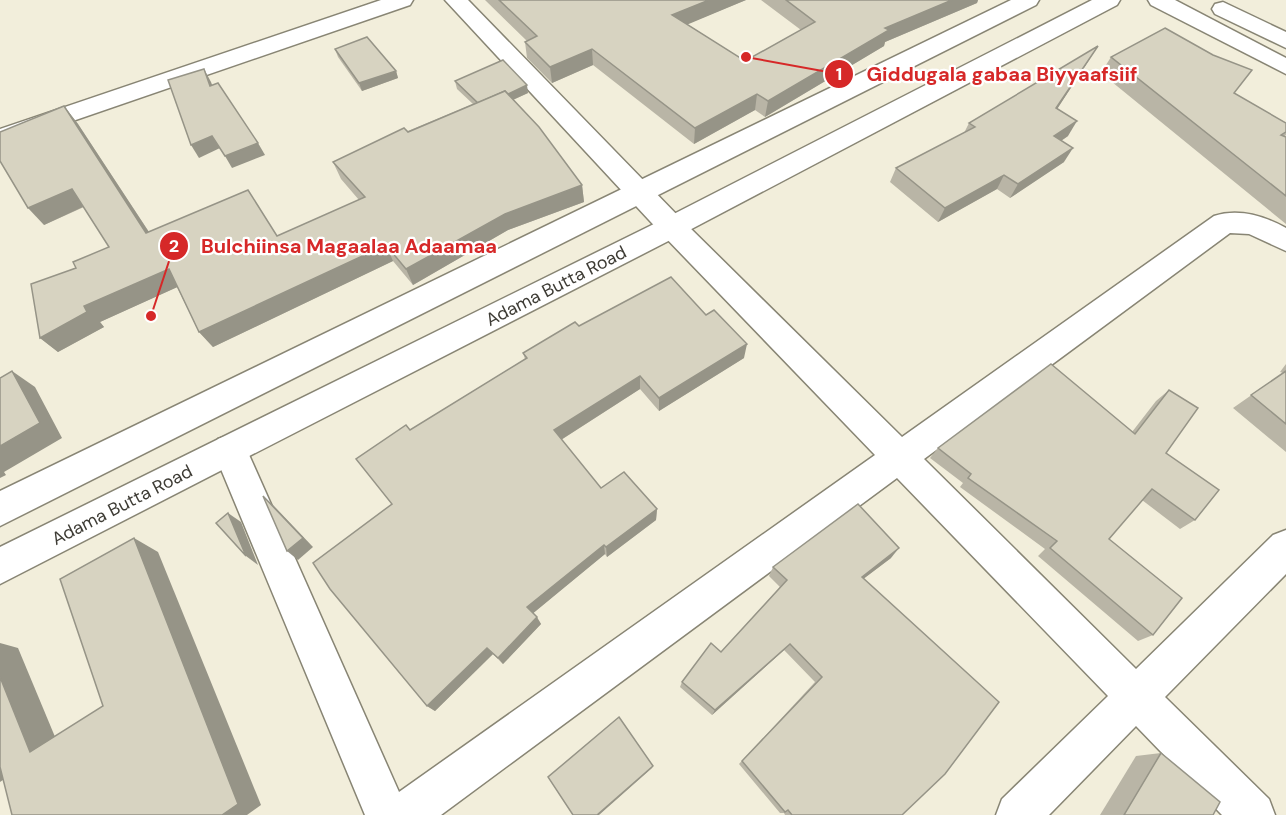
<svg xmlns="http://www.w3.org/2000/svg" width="1286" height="815" font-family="'DM Sans',sans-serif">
	<rect width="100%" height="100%" fill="#f2eedb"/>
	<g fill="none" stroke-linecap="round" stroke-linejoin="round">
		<defs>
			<g id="minor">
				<path d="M381,0H413L410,5L0,146V129Z"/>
				<path d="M445,0H468L682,220L902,437L1214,216C1239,208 1264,216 1286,228V251L1249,234L1230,233L924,459L1136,669L1273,535L1286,530V574L1165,697L1269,799L1275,815H1222L1136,726L1049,815H996L1002,799L1108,696L897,478L441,815H365L213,450L218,439L230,435L242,439L399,792L875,455L662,234Z"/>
			</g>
			<g id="tertiary">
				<path d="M1011,0H1039L1036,5L0,526V491Z"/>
				<path d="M1092,0H1120L1117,5L682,234L0,584V547L662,220Z"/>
				<path d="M1148,0H1175L1286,58V74L1151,5Z"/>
				<path d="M1223,2L1286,32V48L1215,14L1212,9L1215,4Z"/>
			</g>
		</defs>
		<use href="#minor" stroke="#888574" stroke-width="3"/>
		<use href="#tertiary" stroke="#888574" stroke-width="3"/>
		<use href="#minor" fill="#fff" fill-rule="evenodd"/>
		<use href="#tertiary" fill="#fff" fill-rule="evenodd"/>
	</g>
	<g fill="#b9b5a6">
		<path d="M485,0H746L687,24L745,61L801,30L761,0H978L977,3L885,42L884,46L765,117L755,110L694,144L593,65L552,83L527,58L525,42L527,41Z"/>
		<path d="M335,49L396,71L398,78L362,91L338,57Z"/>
		<path d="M1111,57L1234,93L1286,123V135L1284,137H1286V224L1101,73Z"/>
		<path d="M1089,60L1057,109L1068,136L1061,141L1064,162L1010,198L997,189L938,222L890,182L896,168L964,133L969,123Z"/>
		<path d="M455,81L528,93L513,100L582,185L584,202L508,230L413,285L393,261L213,347L199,332L177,287L100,322L104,327L58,352L40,338L76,268L109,247L84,207L44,225L64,106L78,124L149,232L277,236L359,200L341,179L333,162L473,104L457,89Z"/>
		<path d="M579,326L744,358L659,411L640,389L561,440L601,488L657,509L656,520L607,557L605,554L533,613L541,624L503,664L493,654L435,711L427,706L392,505L410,430L525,359L523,353Z"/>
		<path d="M1286,364V452L1233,408L1283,373L1280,372Z"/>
		<path d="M1169,390L1166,453L1195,520L1180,529L1142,500L1109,539L1153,635L1138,641L1038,556L1045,549L960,487L963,483L930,458L938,448L1132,432L1156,401Z"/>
		<path d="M891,558L863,579L902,815H785L784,813H780L739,764L815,682L784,650L712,715L680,687L682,682L721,652L780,587L769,576L773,567Z"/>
		<path d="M1161,753L1213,815H1100L1136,756Z"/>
	</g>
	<g fill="#969487">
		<path d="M709,0H746L672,31V15Z"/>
		<path d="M952,0H978L977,3L885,42L884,46L765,117L768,101L885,28Z"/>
		<path d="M1098,46L1089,60L1048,123L1056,108Z"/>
		<path d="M592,49L593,65L552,83L550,67Z"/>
		<path d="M204,69L211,82L217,98L210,86Z"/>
		<path d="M396,71L398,78L362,91L359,83Z"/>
		<path d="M527,85L528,93L483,113L481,105Z"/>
		<path d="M757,94L755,110L694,144L695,128Z"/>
		<path d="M64,106L78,124L160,249L146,233Z"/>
		<path d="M1077,121L1068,136L1046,151L1054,136Z"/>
		<path d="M212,136L220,148L199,158L191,145Z"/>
		<path d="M258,143L265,155L232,168L225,156Z"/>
		<path d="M1073,148L1064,162L1010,198L1018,184Z"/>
		<path d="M1004,175L997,189L938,222L945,208Z"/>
		<path d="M582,185L584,202L508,230L413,285L406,269L505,214Z"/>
		<path d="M72,189L87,205L44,225L28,208Z"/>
		<path d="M386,245L393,261L213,347L199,332Z"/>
		<path d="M169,269L182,285L100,322L104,327L58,352L40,338L84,306Z"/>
		<path d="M747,344L744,358L659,411V398Z"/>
		<path d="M12,371L35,387L62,438L4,472L6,475L0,478V446Z"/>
		<path d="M640,376V389L556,443L554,430Z"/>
		<path d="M263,496L274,506L313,547L298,560L287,551Z"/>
		<path d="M657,509L656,520L607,557L606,547Z"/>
		<path d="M228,513L241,522L258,565L246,556Z"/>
		<path d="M134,538L158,552L261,805L247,815H222Z"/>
		<path d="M604,545L605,554L531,615L527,607Z"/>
		<path d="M899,548L891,558L854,586L862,577Z"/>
		<path d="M537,617L541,624L503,664L498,658Z"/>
		<path d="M0,643L18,648L63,756L30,752L0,677Z"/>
		<path d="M790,644L784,650L712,715L715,710Z"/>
		<path d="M487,648L493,654L435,711L427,706Z"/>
		<path d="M0,755L33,759L0,782Z"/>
		<path d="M653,766L652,768L599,815H597Z"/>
	</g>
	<g fill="#d7d3c1" stroke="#969487" stroke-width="1.5">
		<path d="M499,0H709L672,15L745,61L815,22L786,0H952L885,28L889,30L768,101L757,94L695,128L592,49L550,67L525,42L537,36Z"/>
		<path d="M1165,28L1213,55L1252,70L1234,93L1286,123V132L1281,135L1286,137V196L1111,57Z"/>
		<path d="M367,37L396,71L359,83L335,49Z"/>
		<path d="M1098,46L1056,108L1077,121L1054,136L1073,148L1018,184L1004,175L945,208L896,168L975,127L969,123Z"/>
		<path d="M503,60L527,85L508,94L505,91L478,103L455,81Z"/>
		<path d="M204,69L210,86L218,83L258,143L225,156L212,136L191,145L168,80Z"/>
		<path d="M505,91L539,127L582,185L505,214L406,269L386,245L199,332L169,269L84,306L87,312L40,338L31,284L76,268L73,262L109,247L72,189L28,208L0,161V132L64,106L146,233L248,190L277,236L365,197L333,162L404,128L408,132Z"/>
		<path d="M671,277L706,315L714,310L747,344L659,398L640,376L554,430L601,488L624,472L657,509L606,547L604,545L527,607L537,617L498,658L487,648L427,706L330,589L313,563L392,504L356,459L406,425L410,430L527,358L523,353L575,322L579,326Z"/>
		<path d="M1051,364L1135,434L1169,390L1198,408L1166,453L1219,490L1195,520L1152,489L1109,539L1182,598L1153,635L1050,548L1057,541L968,478L971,474L938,448Z"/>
		<path d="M12,371L40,423L0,446V378Z"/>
		<path d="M1286,371V424L1251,395Z"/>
		<path d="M263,496L303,538L287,551Z"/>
		<path d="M858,504L899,548L862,577L999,702L945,774L902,815H792L788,810L785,812L742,761L822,677L790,644L715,710L682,682L711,643L721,652L787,580L773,567Z"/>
		<path d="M228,513L246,556L216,523Z"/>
		<path d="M134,538L238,804L222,815H12L0,767V677L30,752L103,706L60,579Z"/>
		<path d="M619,717L653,766L597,815H573L548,777Z"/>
		<path d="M1161,753L1220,802L1213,815H1124Z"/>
	</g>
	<g text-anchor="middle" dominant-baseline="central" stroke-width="4.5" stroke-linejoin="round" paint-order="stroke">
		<g font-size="18" fill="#3e3c35" stroke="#fff">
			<text transform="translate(556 286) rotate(-27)">Adama Butta Road</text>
			<text transform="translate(122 505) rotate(-27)">Adama Butta Road</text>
		</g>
	</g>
	<path fill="none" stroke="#d62828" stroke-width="2" d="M746 57L839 74M151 316L174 246"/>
	<g fill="#d62828" stroke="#fff" stroke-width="2">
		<circle cx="746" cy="57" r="6"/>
		<circle cx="151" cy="316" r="6"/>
		<circle cx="839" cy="74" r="15"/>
		<circle cx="174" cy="246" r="15"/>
	</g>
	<g font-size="18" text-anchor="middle" font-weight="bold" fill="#fff">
		<text x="839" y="80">1</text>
		<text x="174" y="252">2</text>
	</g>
	<g font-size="20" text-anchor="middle" font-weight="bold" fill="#d62828" stroke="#fff" stroke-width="4.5" stroke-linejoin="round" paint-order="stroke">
		<text x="1002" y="81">Giddugala gabaa Biyyaafsiif</text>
		<text x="349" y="253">Bulchiinsa Magaalaa Adaamaa</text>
	</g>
</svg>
